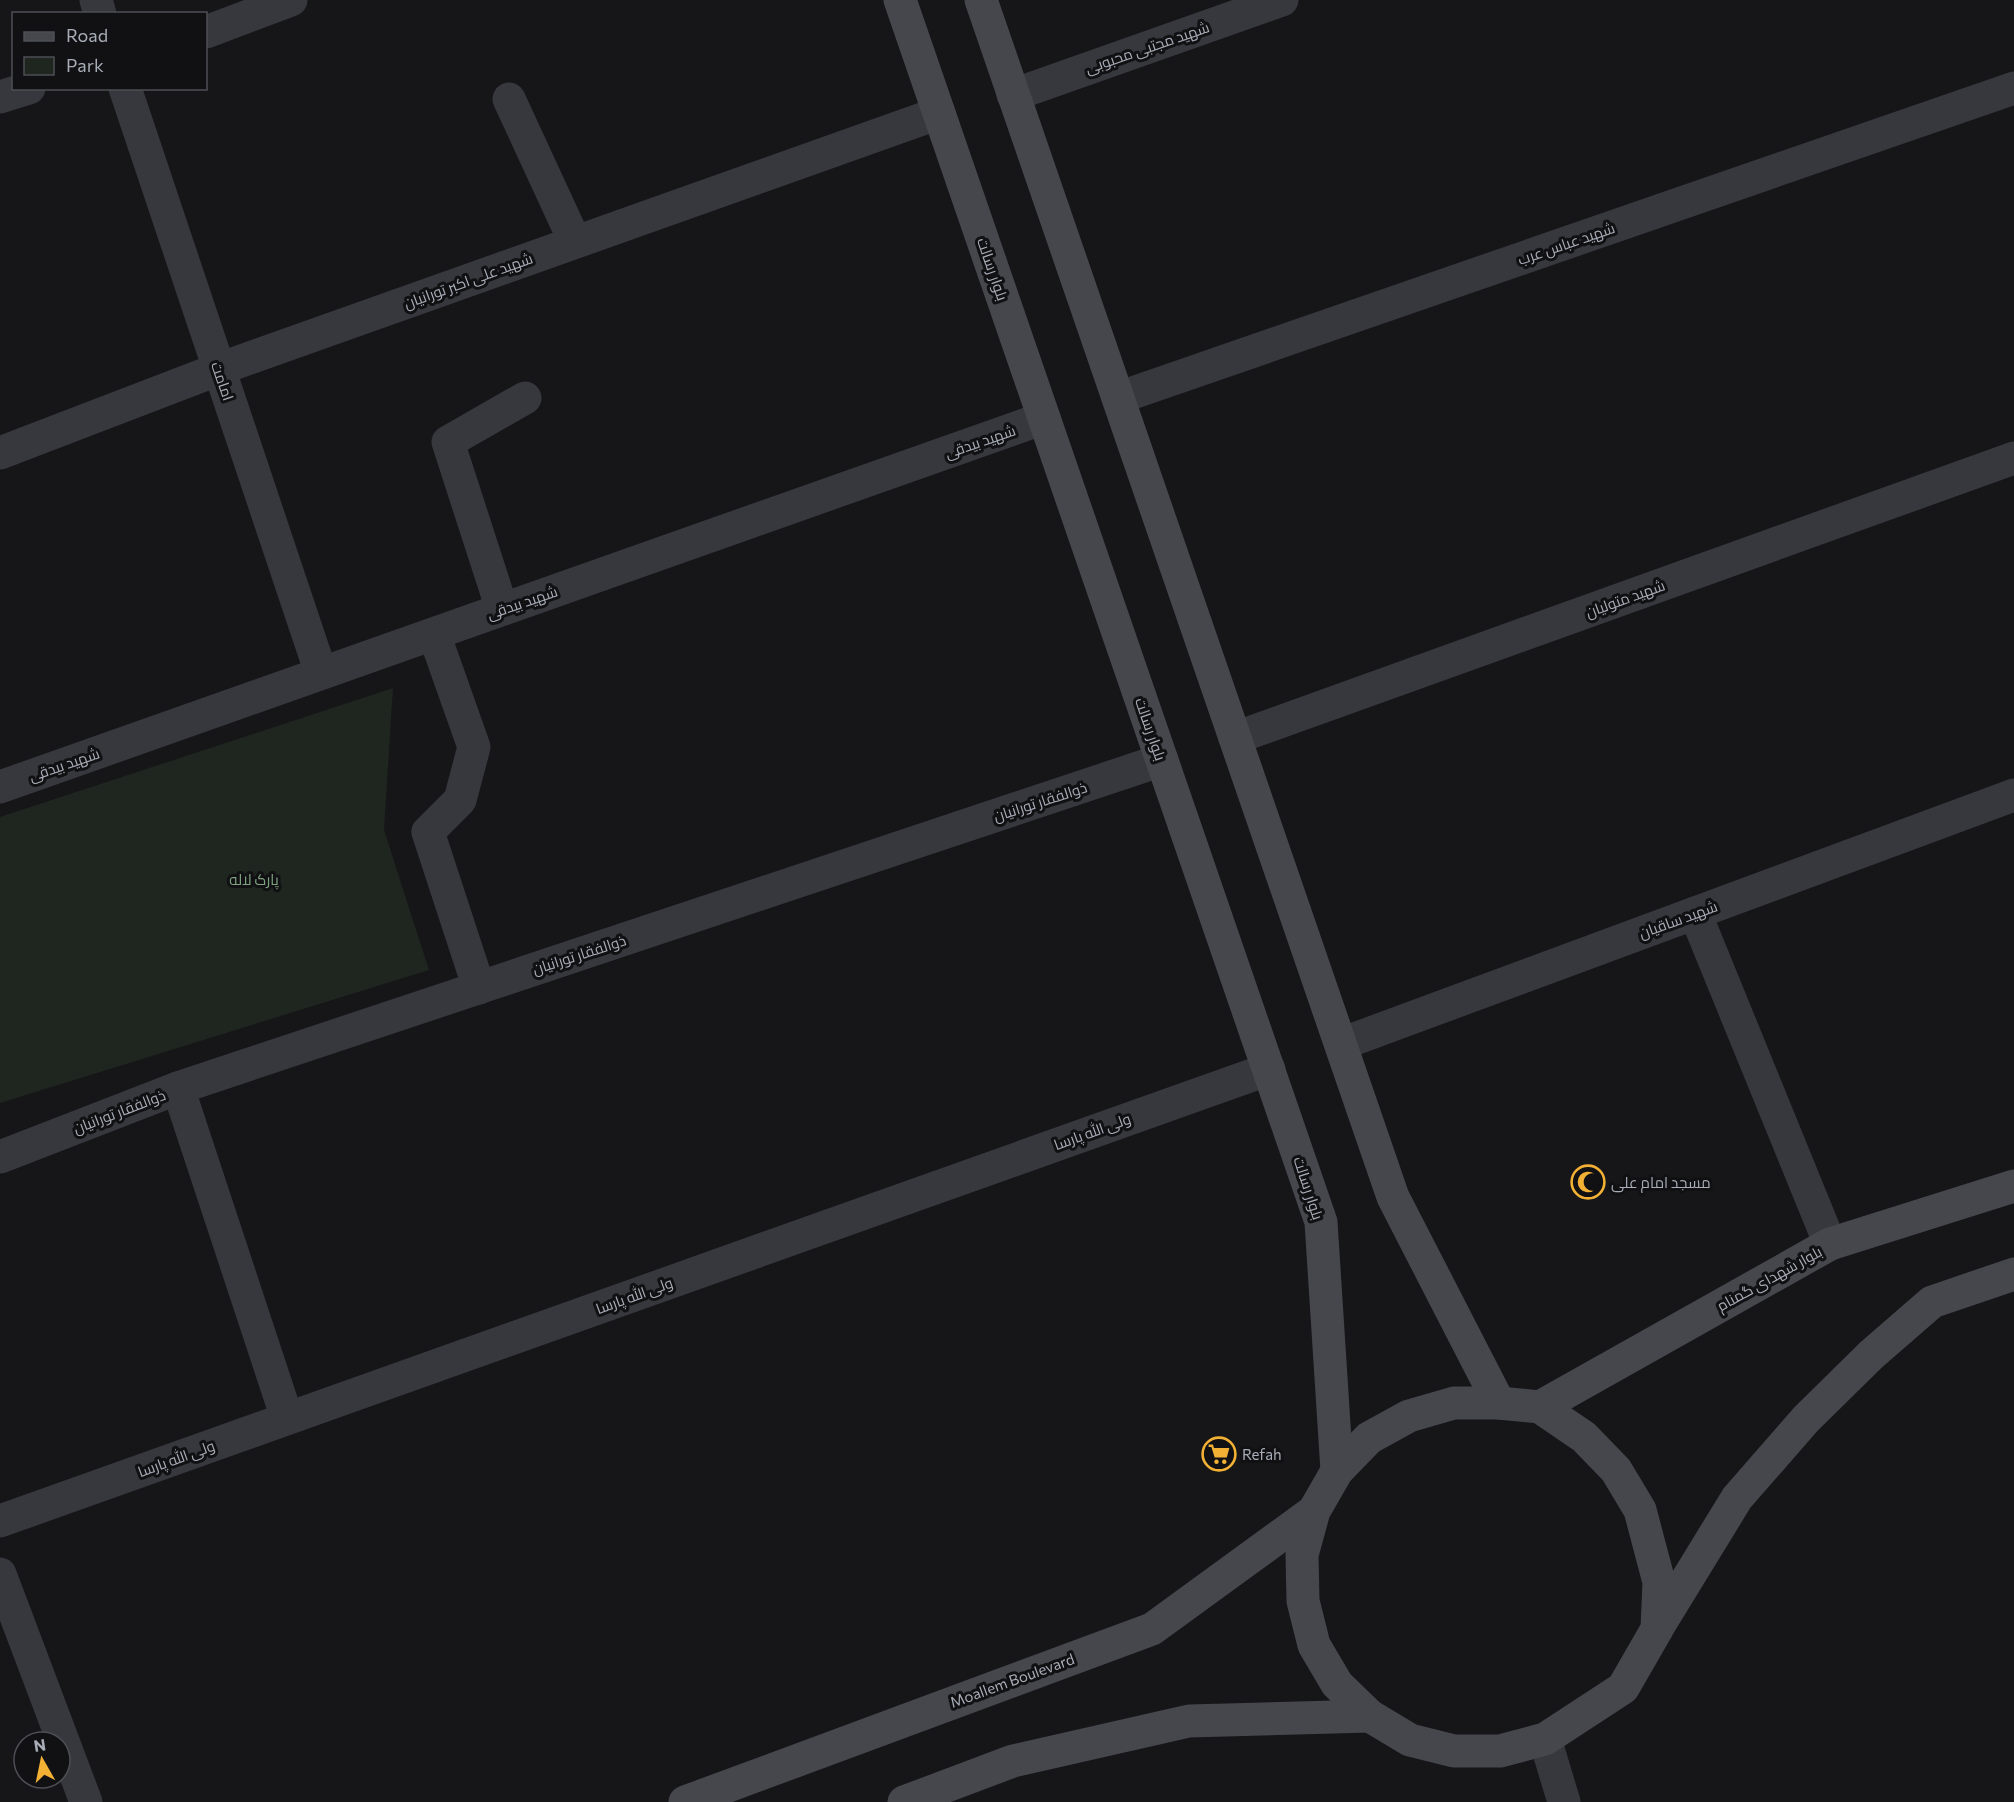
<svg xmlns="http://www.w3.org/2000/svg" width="2014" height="1802" font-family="Commissioner,Cairo,sans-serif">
	<rect width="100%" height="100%" fill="#161618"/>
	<path fill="#1e261f" d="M393,688L384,830L429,970L0,1103V817Z"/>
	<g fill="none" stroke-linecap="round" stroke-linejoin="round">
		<g stroke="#37383d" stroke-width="33">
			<path d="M96,0L100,14"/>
			<path d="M206,32L291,0"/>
			<path d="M125,88L321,673"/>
			<path d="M1013,95L1282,0"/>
			<path d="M0,97L29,88"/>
			<path d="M509,99L575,242"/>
			<path d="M1118,398L2014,88"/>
			<path d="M0,453L219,369L939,113"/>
			<path d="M502,609L448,442L525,398"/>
			<path d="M434,634L474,747L460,800L428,832L479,988"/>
			<path d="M1235,738L2014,458"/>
			<path d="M0,787L1044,418"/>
			<path d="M1695,913L1830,1244"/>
			<path d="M1341,1044L2014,795"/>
			<path d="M178,1088L287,1418"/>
			<path d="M0,1157L178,1088L1162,760"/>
			<path d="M0,1521L1269,1069"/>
			<path d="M0,1574L86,1802"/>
			<path d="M1545,1739L1564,1802"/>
		</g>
		<g stroke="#45474d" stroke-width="33">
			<path d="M900,0L1321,1222L1337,1471"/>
			<path d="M981,0L1393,1197L1499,1403"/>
			<path d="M1540,1407L1830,1244L2014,1186"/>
			<path d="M1658,1627L1737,1498L1806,1419L1871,1355L1932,1302L2014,1274"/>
			<path d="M685,1802L1152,1629L1314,1511L1337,1471L1369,1438L1409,1416L1454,1403H1499L1540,1407L1584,1437L1616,1470L1640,1510L1659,1582L1657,1629L1623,1688L1545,1739L1500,1751H1454L1410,1740L1370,1716L1337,1684L1314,1645L1303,1601L1302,1555L1314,1511"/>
			<path d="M904,1802L1013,1761L1189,1721L1370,1716"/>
		</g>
	</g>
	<defs>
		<symbol id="mosque-ring" viewBox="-11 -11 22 22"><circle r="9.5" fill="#111113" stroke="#f2b134" stroke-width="1.5"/><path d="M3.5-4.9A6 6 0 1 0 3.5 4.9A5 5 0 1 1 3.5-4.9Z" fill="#f2b134"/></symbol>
		<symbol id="supermarket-ring" viewBox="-11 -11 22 22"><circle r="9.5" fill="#111113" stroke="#f2b134" stroke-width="1.5"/><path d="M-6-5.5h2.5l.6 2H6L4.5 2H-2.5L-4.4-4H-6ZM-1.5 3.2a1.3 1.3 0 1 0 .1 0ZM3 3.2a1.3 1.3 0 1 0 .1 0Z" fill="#f2b134"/></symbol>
	</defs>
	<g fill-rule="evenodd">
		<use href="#mosque-ring" x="1569" y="1163" width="38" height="38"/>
		<use href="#supermarket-ring" x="1200" y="1435" width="38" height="38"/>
	</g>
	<g text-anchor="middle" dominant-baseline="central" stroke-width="6" stroke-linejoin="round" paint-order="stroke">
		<g font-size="15" fill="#a8adb8" stroke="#111113">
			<text transform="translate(1147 47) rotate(-19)">شهید مجتبی محبوبی</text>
			<text transform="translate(1566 243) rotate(-19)">شهید عباس عرب</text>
			<text transform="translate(993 269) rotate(71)">بلوار رسالت</text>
			<text transform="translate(468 280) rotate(-20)">شهید علی اکبر تورانیان</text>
			<text transform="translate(223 381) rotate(71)">امامت</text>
			<text transform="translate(980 441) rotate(-19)">شهید بیدقی</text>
			<text transform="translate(1625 598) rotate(-20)">شهید متولیان</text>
			<text transform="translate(522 602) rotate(-19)">شهید بیدقی</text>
			<text transform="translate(1151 729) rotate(71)">بلوار رسالت</text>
			<text transform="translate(64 764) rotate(-19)">شهید بیدقی</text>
			<text transform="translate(1040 801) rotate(-18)">ذوالفقار تورانیان</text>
			<text transform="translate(1678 919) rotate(-20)">شهید ساقیان</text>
			<text transform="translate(579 954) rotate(-18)">ذوالفقار تورانیان</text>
			<text transform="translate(119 1111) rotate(-21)">ذوالفقار تورانیان</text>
			<text transform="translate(1092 1131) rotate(-20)">ولی الله پارسا</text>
			<text transform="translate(1309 1188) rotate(72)">بلوار رسالت</text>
			<text transform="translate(1769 1278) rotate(-29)">بلوار شهدای گمنام</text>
			<text transform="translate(634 1295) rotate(-20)">ولی الله پارسا</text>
			<text transform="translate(176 1458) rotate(-20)">ولی الله پارسا</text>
			<text transform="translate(1012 1680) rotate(-20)">Moallem Boulevard</text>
		</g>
		<g font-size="15" fill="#7fa381" stroke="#111113">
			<text x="254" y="879">پارک لاله</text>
		</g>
		<g font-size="15" fill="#a8adb8" stroke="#111113" text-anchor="start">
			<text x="1611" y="1182">مسجد امام علی</text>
			<text x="1242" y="1454">Refah</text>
		</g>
	</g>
	<rect x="12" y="12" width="195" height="78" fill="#111113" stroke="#4d4f55" stroke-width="1.5"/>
	<rect x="24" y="32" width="30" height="9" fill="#45474d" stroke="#4d4f55" stroke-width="1.5"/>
	<text x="66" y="42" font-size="18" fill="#a8adb8">Road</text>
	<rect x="24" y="57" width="30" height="18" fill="#1e261f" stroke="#4d4f55" stroke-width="1.5"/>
	<text x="66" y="72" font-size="18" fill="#a8adb8">Park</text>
	<g transform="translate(42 1760) rotate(351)"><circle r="28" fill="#111113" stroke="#4d4f55" stroke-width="1.5"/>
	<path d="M0-4.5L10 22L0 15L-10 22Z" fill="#f2b134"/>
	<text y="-9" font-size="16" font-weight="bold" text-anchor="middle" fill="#a8adb8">N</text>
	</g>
</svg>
